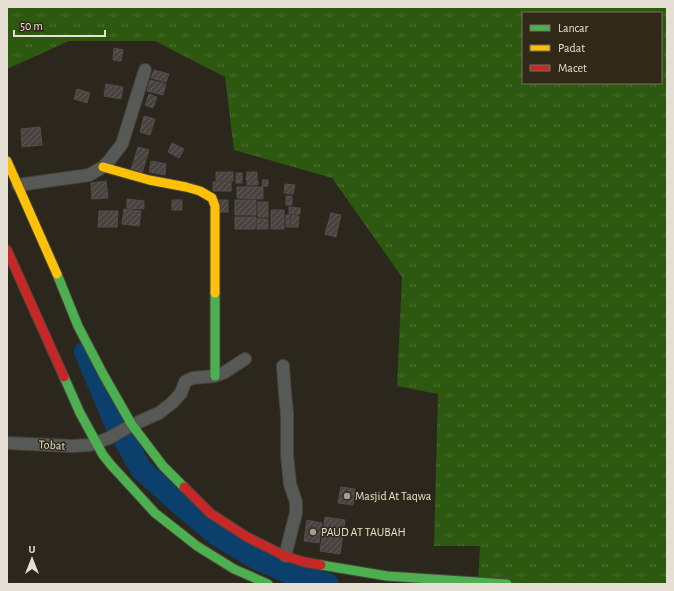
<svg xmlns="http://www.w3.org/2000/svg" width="674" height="591" font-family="'Alegreya Sans',sans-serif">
	<defs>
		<pattern id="grass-tufts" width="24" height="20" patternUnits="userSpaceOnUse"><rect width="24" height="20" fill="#2d580f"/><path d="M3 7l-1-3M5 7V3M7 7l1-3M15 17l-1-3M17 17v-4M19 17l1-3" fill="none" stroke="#4b7031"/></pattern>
		<pattern id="building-hatch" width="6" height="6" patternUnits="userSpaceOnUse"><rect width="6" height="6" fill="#484240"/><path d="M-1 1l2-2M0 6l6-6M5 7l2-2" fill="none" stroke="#625d5b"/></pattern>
	</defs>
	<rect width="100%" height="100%" fill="#2b271d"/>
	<path fill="url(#grass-tufts)" fill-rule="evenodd" d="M7,7H667V584H478L480,546H434L438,394L397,386L402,277L332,178L234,150L225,77L155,41H69L7,69ZM523,13H661V83H523Z"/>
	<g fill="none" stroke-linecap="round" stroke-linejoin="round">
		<path stroke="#0b406c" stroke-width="22" d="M85,352L115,423L141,469L181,505L217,535L257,559L299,577L328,584"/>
	</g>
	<g fill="url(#building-hatch)" stroke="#534c4a">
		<path d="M114,48L123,50L121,61L113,60Z"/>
		<path d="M154,70L169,74L166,82L151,78Z"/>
		<path d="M150,80L166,84L163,95L147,91Z"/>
		<path d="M106,84L123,87L121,99L104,96Z"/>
		<path d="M77,89L90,93L87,103L74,99Z"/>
		<path d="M149,94L157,97L153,108L145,105Z"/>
		<path d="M144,116L155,119L150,135L140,132Z"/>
		<path d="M40,127L42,145L22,147L21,129Z"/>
		<path d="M172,143L184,149L179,158L168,152Z"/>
		<path d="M138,147L149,150L142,173L131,170Z"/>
		<path d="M151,161L166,164L165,175L149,172Z"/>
		<rect x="216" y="172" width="17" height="9"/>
		<path d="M247,172H257V180H246Z"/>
		<rect x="236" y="173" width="6" height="10"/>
		<path d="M263,180H268V186H262Z"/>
		<path d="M106,181L108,198L92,199L91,183Z"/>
		<rect x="247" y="181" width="11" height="4"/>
		<rect x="213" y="182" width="18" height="9"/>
		<path d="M285,184L295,185L293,194L284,193Z"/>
		<path d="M237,187H263V199L237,198Z"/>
		<rect x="286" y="196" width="6" height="9"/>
		<path d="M127,199L144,201V209L127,208Z"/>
		<rect x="172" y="200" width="10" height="10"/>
		<rect x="218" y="200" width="10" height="12"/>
		<rect x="235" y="200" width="21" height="15"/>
		<rect x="258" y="202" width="10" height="15"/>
		<path d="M289,207L300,208V214H289Z"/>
		<path d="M124,209L141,211L139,226L122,224Z"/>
		<rect x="271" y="210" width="13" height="19"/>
		<path d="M99,211H118L117,227H98Z"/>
		<path d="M331,213L341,215L336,237L325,234Z"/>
		<rect x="286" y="215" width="4" height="12"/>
		<path d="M292,215L299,216L298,227H291Z"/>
		<path d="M235,217H256L255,229H235Z"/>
		<rect x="257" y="219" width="11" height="10"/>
		<path d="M341,487L355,489L353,505L338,503Z"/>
		<path d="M325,517L345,520L340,554L320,551Z"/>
		<path d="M307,520L322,523L319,543L304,541Z"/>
	</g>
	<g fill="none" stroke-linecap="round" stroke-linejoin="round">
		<defs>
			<g id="street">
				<path d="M18,185L89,175L103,167L108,162L122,144L145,70"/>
				<path d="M283,366L285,393L287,413V455L290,484L296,502V513L285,556"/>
				<path d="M7,443L72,446L89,445L96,443L109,438L132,425L159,413L172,403L181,393L185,382L188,380L193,378L215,376L225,372L245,359"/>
			</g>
			<g id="fast">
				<path d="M57,274L78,326L103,374L132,425L163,466L184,487"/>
				<path d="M215,293V376"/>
				<path d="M64,377L80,413L103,455L111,465L155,513L197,546L234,569L268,584"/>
				<path d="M321,565L387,576L507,584"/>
			</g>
			<g id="slow">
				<path d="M7,161L57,274"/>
				<path d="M103,167L149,180L186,187L200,191L212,198L215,206V293"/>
			</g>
			<g id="jam">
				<path d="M7,250L64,377"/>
				<path d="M184,487L210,513L247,537L285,556L304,562L321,565"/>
			</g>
		</defs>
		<use href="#street" stroke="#48443b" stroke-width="14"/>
		<use href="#fast" stroke="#48443b" stroke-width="11"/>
		<use href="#slow" stroke="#48443b" stroke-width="11"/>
		<use href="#jam" stroke="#48443b" stroke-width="11"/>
		<use href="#street" stroke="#575956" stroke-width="12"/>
		<use href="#fast" stroke="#4caf50" stroke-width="9"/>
		<use href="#slow" stroke="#ffc107" stroke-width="9"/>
		<use href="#jam" stroke="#c62828" stroke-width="9"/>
	</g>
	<g fill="#a49f94" stroke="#312917" stroke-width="1.5">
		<circle cx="347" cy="496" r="4"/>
		<circle cx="313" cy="532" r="4"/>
	</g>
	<g text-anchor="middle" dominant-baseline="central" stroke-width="3" stroke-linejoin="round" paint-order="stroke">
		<g font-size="12" fill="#e5dfd4" stroke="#312917">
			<text transform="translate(52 445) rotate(3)">Tobat</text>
		</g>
		<g font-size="12" fill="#e5dfd4" stroke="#312917" text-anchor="start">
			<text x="355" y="496">Masjid At Taqwa</text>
			<text x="321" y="532">PAUD AT TAUBAH</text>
		</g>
	</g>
	<rect width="674" height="591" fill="none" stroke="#e5dfd4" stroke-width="16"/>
	<rect x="522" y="12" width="140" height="72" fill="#312917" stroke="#797263"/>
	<rect x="530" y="25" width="20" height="6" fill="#4caf50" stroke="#797263"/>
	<text x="558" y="32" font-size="12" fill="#e5dfd4">Lancar</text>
	<rect x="530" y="45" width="20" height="6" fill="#ffc107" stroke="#797263"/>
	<text x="558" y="52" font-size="12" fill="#e5dfd4">Padat</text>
	<rect x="530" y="65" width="20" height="6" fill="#c62828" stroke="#797263"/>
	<text x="558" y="72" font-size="12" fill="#e5dfd4">Macet</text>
	<g transform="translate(32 559)" stroke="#312917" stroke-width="3" paint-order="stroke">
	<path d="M0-3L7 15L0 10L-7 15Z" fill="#e5dfd4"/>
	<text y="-6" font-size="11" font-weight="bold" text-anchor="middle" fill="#e5dfd4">U</text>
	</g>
	<path d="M14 30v6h91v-6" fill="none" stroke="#e5dfd4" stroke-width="2"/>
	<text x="20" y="30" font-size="12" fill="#e5dfd4" stroke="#312917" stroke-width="3" paint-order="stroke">50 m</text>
</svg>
